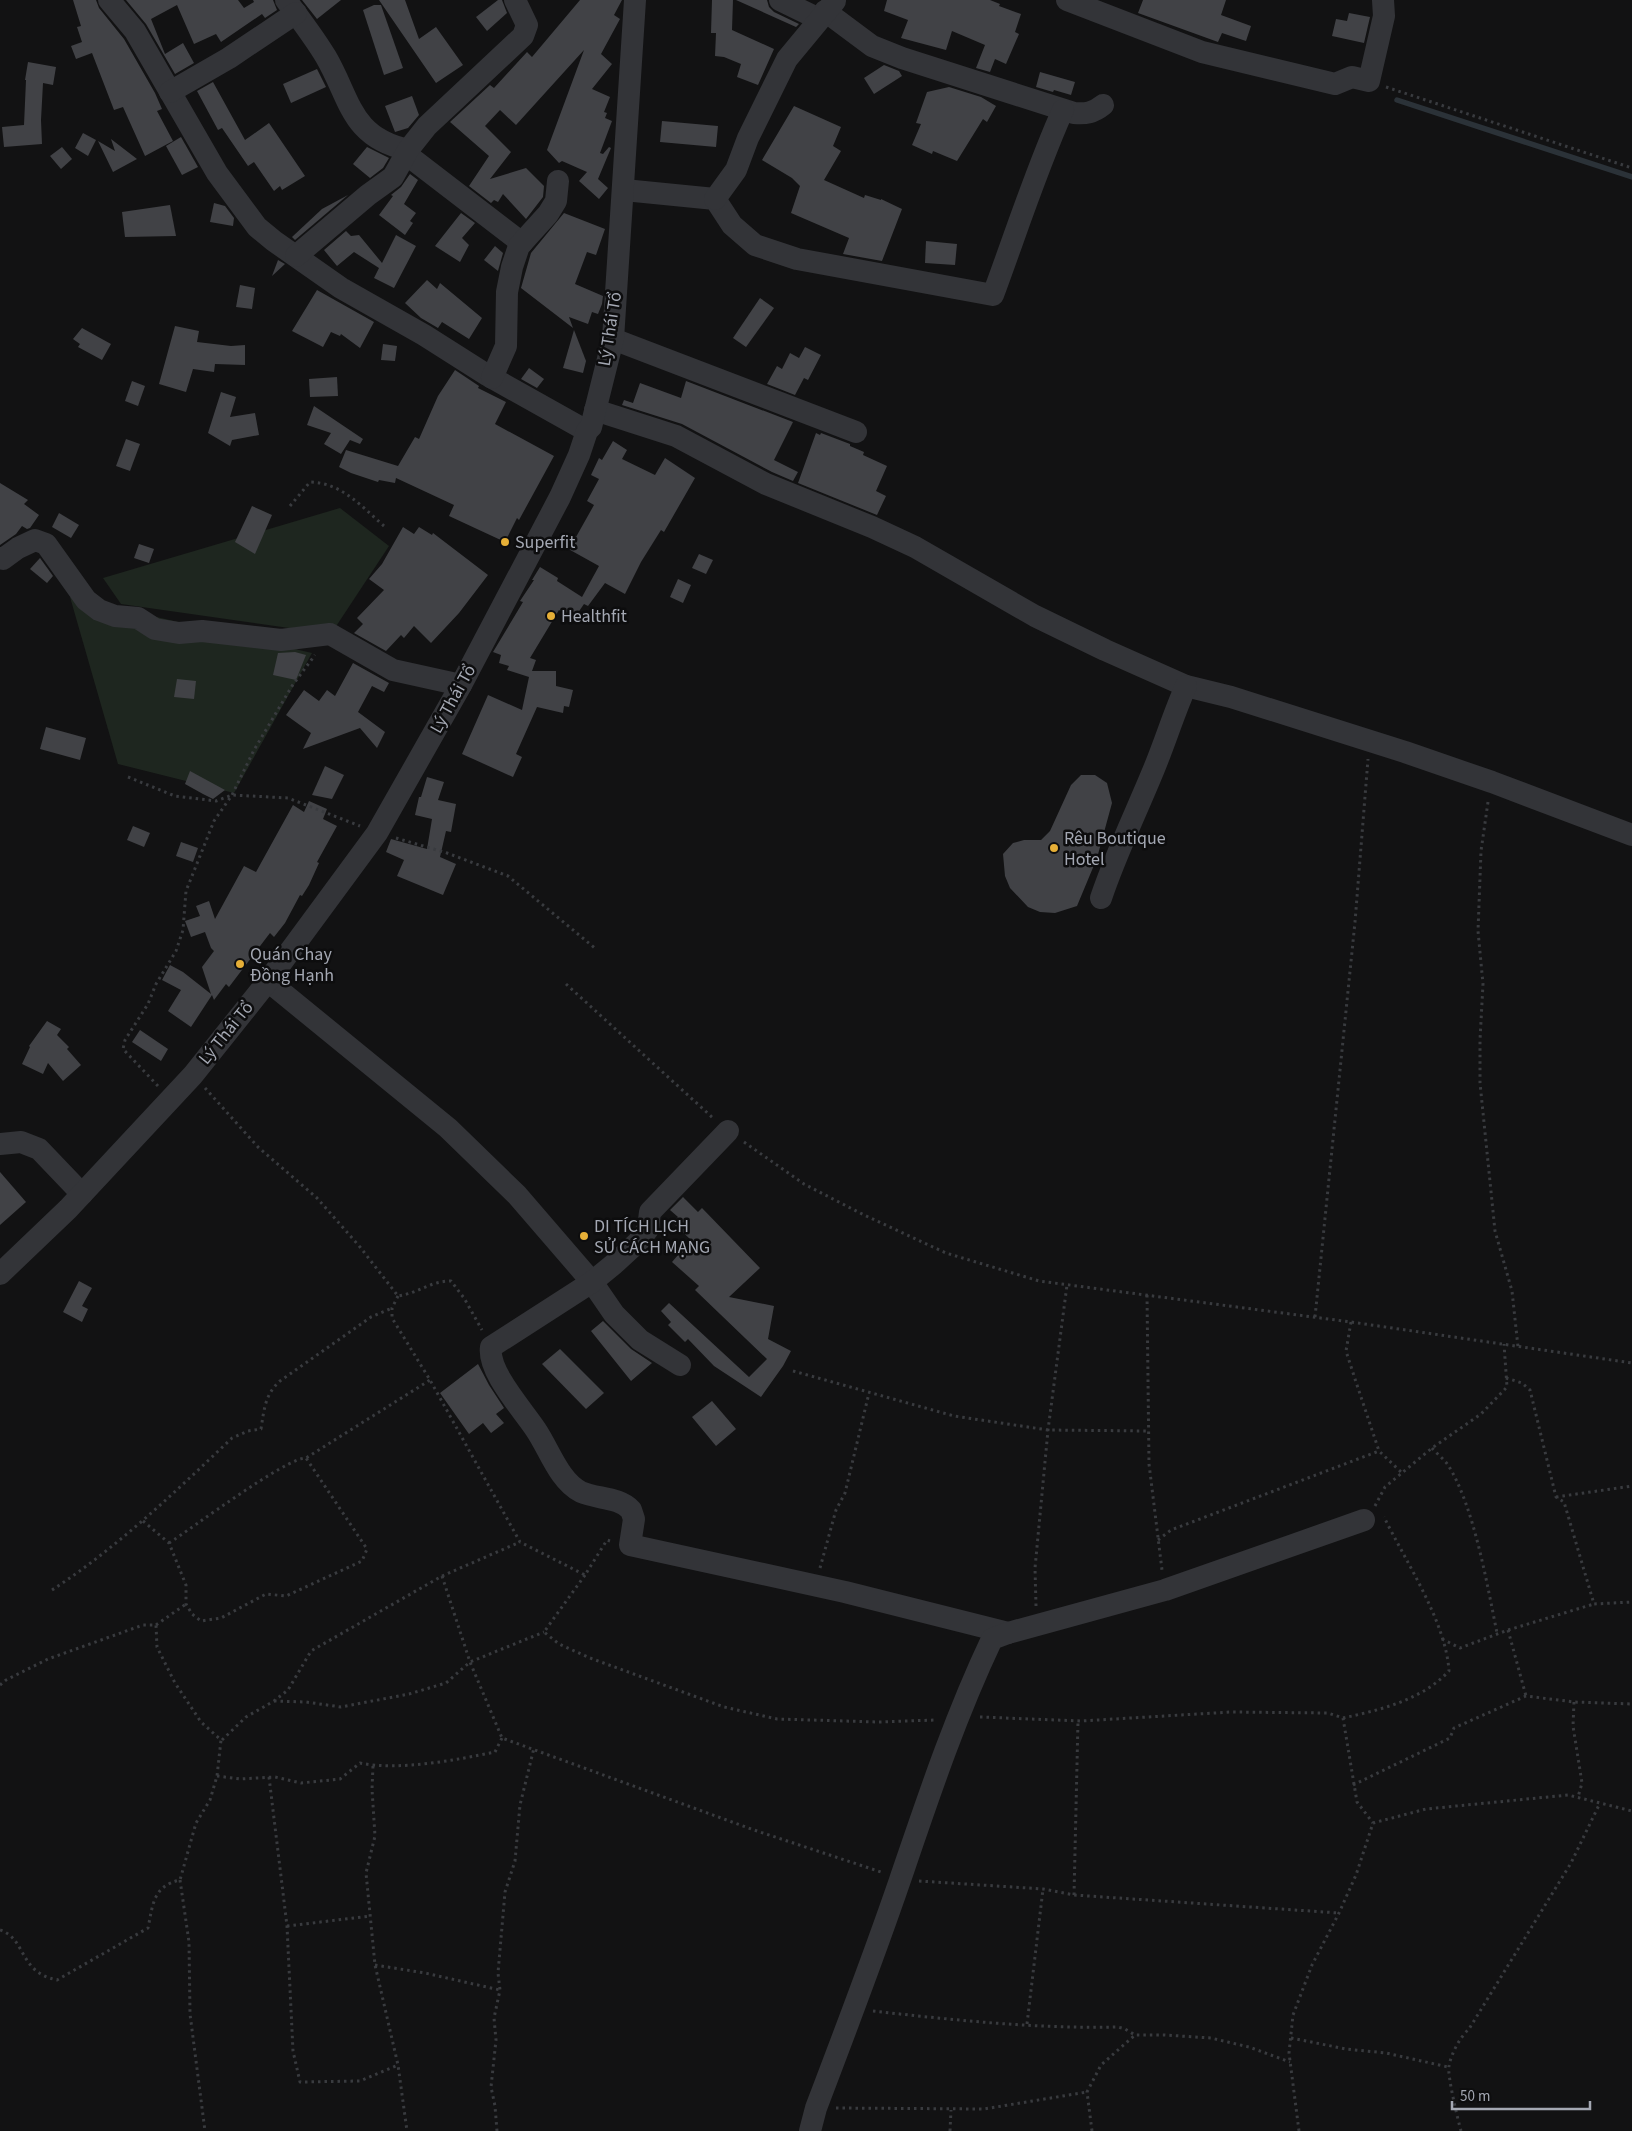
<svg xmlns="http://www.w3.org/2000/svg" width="1632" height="2131" font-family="'Source Sans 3',sans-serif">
	<rect width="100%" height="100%" fill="#121213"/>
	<g fill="#1e261f">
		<path d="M340,508L389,546L331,634L121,604L103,578Z"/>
		<path d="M70,597L312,653L234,793L118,764Z"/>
	</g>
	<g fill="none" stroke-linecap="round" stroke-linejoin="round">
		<path stroke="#2b3238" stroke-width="5.5" d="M1397,100L1632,177"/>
	</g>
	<g fill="#414246">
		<path d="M73,0H96L99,8L124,39L155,93L162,109L157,111L173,141L145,156L123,107L114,110L92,53L76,59L71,46L82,42L77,27L81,26Z"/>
		<path d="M126,0H238L244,8L254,2L253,0H273L277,10L265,18L262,14L221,42L216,34L194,44L177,5L151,19L165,54L183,43L194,63L175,74L146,24Z"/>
		<path d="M302,0H341L317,19Z"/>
		<path d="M379,0H405L419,39L436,27L463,65L436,83Z"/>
		<path d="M498,0H502L507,13L487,31L476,17Z"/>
		<path d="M580,0H622L614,15L620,19L601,54L612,64L592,89L610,97L604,112L607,113L605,118L612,121L600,153L603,154L609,147L611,148L598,179L608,188L599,199L579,181L587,172L562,161L559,163L547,150L584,50L516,125L500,110L485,126L511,152L490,179L526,168L544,186L543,197L526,219L503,194L498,202L494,200L491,203L469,186L489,156L450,122L490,85L494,88L527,52L532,57Z"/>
		<path d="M712,0H733L732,30L774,49L758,85L737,77L741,64L724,57L715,56L716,33H711Z"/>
		<path d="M736,0H767L769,7L774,12L799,24L796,27Z"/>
		<path d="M887,0H990L1000,4L999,6L1021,14L1015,32L1019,34L1006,64L995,59L990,72L976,68L985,45L952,31L946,50L901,38L908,20L884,11Z"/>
		<path d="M1143,0H1226L1221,15L1251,26L1246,41L1222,33L1218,42L1138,13Z"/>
		<path d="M374,5H381L403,68L384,75L363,10Z"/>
		<path d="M1349,13L1370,17L1364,43L1332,36L1336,19L1347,21Z"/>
		<path d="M28,62L56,67L53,85L43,83L41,120L42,144L4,147L2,127L24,125L26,80H25Z"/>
		<path d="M884,65L899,71L902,76L874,94L864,78Z"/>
		<path d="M317,69L326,87L291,103L283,84Z"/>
		<path d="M1040,72L1075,82L1071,95L1054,90L1053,92L1036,87Z"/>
		<path d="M213,82L245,140L269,123L305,176L282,190L280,186L274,191L254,162L248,166L222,128L218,130L197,91Z"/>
		<path d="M949,87L981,97L996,106L987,122L983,119L957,161L933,151L932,154L912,145L921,124L916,123L927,92Z"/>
		<path d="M412,96L419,115L408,128L395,132L385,106Z"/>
		<path d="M794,106L841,127L833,146L841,151L824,180L864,198L865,195L881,200V199L902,209L882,261L843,254L849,238L791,213L800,186L792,178L762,160Z"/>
		<path d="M662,121L718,126L716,147L660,142Z"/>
		<path d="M83,133L96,140L88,156L75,148Z"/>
		<path d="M181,137L198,167L182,175L166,146Z"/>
		<path d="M111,139L137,159L113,172L98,141L115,151Z"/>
		<path d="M62,147L72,159L61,169L50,156Z"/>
		<path d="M367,147L389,158L383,168L370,178L353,164Z"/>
		<path d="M410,174L418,180L404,204L416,213L410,221L413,223L405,235L379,215L393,196L391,195L401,187Z"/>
		<path d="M348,195L295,240L292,237L322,209Z"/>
		<path d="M214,203L225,206L234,218L233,226L210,222Z"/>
		<path d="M170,205L176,236L125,237L122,212Z"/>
		<path d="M461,213L475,223L462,238L469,245L460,262L435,246Z"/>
		<path d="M564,213L605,229L596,255L587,252L575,284L603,296L602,304L598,314L592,312L588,324L569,317L573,328L521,288L531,253Z"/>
		<path d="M346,231L351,236L359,235L382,263L396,235L416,246L394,288L374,278L379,268L354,252L337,266L324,250Z"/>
		<path d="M926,241L957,244L955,265L925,263Z"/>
		<path d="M495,246L503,253L498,271L484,260Z"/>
		<path d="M278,260L285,264L272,276Z"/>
		<path d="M427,280L437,289L440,283L482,318L469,339L442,322L438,328L421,318L405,303Z"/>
		<path d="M240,285L255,288L252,309L236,307Z"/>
		<path d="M317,290L374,322L360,348L341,334L340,336L331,332L323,347L292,331Z"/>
		<path d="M760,298L774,308L746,347L733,338Z"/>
		<path d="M175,326L199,331L197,342L231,346L245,345V365L215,364L214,372L193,369L186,392L159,384Z"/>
		<path d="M82,328L111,344L102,360L78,347L80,344L73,339Z"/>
		<path d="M574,330L586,361L583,373L563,368Z"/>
		<path d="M383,344L397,346L395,361L381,360Z"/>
		<path d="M805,347L821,355L808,380L804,378L795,395L767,384L777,366L782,369L790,353L799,358Z"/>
		<path d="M529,368L544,379L537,388L521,379Z"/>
		<path d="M455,370L479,386L478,388L506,402L495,424L554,456L519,520L517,518L505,542L449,516L454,505L396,478L395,483L379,480L378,482L351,473L339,467L346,450L398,466L415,437L419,439L438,396Z"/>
		<path d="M337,377L338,396L310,397L309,379Z"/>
		<path d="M132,381L145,386L138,406L125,401Z"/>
		<path d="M686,381L793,422L774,460L798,472L793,481L772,472L682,424L622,405L624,400L633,403L640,383L681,398Z"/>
		<path d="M221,392L236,397L230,417L255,413L259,435L232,440L230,446L208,433Z"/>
		<path d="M314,406L363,439L360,444L350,440L341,454L324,444L331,433L307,425Z"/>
		<path d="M816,433L820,435L821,433L850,444V446L864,452L863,455L887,466L876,491L886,496L877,515L798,483Z"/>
		<path d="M126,439L140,444L130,471L116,466Z"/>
		<path d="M613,441L627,450L622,459L655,475L665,458L695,478L664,532L661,530L641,562L625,594L605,583L588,606L584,604L573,620L559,610L530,658L536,660L532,671H556V686L573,690L569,707L564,706L563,713L537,707L516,754L522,757L513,777L462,754L488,695L522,710L529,677L507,670L509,666L499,663L501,655L493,652L523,602L520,601L534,580H532L540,567L558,578L557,581L582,597L599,566L563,546L570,534L576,537L594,505L587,501L599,479L591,475L599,458L602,460Z"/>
		<path d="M0,483L28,500L24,504L39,515L30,528L27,529L22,526L16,534L0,545Z"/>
		<path d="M252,506L272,515L255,554L235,542Z"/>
		<path d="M59,513L79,525L71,538L52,527Z"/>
		<path d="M403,527L414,534L419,527L432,535L433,533L488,575L459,613L431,643L414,626L404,638L401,635L386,651L354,633L363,624L357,618L384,590L369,579L382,564Z"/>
		<path d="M139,544L154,549L149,563L134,558Z"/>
		<path d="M699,554L713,560L706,574L692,568Z"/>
		<path d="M40,558L53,576L47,583L30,569Z"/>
		<path d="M678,579L691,585L683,603L670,597Z"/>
		<path d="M295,652L306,655L296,680L273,675L278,653Z"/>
		<path d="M353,663L389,683L384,692L372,686L358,712L385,732L377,748L360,728L303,749L311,733L286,715L304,690L319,701L327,690L335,696Z"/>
		<path d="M177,679L196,681L194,699L174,697Z"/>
		<path d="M46,727L86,738L80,760L40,749Z"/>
		<path d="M325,766L344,775L332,799L312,795Z"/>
		<path d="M190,771L225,790L213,799L203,794L185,784Z"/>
		<path d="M1081,775H1095L1107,783L1112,803L1097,858L1077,906L1055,913L1040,912L1028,907L1010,888L1005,876L1003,854L1013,843L1024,840H1041L1050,831L1071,785Z"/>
		<path d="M427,777L444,782L438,800L456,804L451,832L446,831L440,857L456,864L443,895L397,876L404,860L386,852L391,839L427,849L432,819L415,815L419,797H421Z"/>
		<path d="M309,801L327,809L323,819L337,826L317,862L319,863L309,885L302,896L300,895L285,923L274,937L270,933L229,987L226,984L214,1000L212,995L191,1027L168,1011L181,990L162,980L170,965L183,972L211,994L202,967L214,951L211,948L205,932L191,937L185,921L200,916L196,906L209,901L215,919L244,866L256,872L293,805L304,812Z"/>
		<path d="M133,826L150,833L144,847L127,840Z"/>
		<path d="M181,842L198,848L193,862L176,856Z"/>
		<path d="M47,1021L61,1029L57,1035L69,1047L67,1049L81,1065L63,1081L48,1063L43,1074L22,1064L30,1047L29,1046Z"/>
		<path d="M140,1030L168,1049L161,1061L132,1042Z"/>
		<path d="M0,1172L26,1202L0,1225Z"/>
		<path d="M683,1197L698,1212L702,1208L760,1268L729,1297L774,1306L768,1339L791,1351L783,1366L761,1397L714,1366L688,1339L685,1342L668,1325L671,1322L661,1311L669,1303L749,1377L767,1359L695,1290L699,1286L672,1262L691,1240L673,1223L678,1217L670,1210Z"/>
		<path d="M79,1281L92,1288L82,1306L88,1309L82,1322L63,1312Z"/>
		<path d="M603,1321L631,1349L652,1363L631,1381L591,1331Z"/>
		<path d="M560,1349L604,1393L586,1409L542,1364Z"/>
		<path d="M478,1364L489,1385L504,1408L496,1414L504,1423L491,1433L483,1423L469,1434L440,1393Z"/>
		<path d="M712,1401L736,1429L716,1446L692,1417Z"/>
	</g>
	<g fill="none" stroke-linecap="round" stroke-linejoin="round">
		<g stroke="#393b3f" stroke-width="3" stroke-dasharray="2.5 4" stroke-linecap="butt">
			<path d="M1386,87L1632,168"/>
			<path d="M290,506L310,482C342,483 361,506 384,526"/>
			<path d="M128,777L175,796L216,801L232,795L288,798L360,826"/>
			<path d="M1488,802L1481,851L1478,931L1483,984L1480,1040V1083L1495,1231L1512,1291L1518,1347"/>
			<path d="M396,838L447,853L508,876L596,949"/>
			<path d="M566,984L713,1118"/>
			<path d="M158,1086L123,1049L125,1040L148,1004L156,984L176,951L183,930L186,891L214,821L232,795L254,750L292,686L315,655"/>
			<path d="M205,1088L258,1147L317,1198L360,1247L398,1296C419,1293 430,1281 451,1281L464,1298L482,1330"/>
			<path d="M744,1142L804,1184L864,1215L946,1253L1039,1281L1351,1322L1632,1363"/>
			<path d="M1147,1295L1149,1464L1162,1570"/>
			<path d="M398,1296L392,1308V1318L430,1380L520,1542L585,1575L607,1540L610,1541"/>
			<path d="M1315,1317L1355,922L1368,759"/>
			<path d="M1351,1322L1346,1351L1355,1379L1379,1451L1402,1473"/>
			<path d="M793,1371L954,1416L1048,1430L1149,1431"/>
			<path d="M1506,1378L1522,1383L1530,1390L1556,1497L1564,1502L1594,1604L1632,1602"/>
			<path d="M1432,1448C1437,1454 1444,1459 1448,1465C1474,1506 1487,1584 1497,1633"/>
			<path d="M1556,1497L1632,1486"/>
			<path d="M1375,1506L1385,1487L1432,1448L1481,1414L1507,1387L1504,1344"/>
			<path d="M143,1521L169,1543L186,1585V1604L192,1614L201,1621L221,1618L266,1594L286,1596L362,1561L367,1549L306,1458"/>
			<path d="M1158,1540L1171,1530L1379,1451"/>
			<path d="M169,1543C191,1529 287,1457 306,1458L430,1380"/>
			<path d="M820,1568L836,1510L845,1493L869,1393"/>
			<path d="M585,1575L544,1632L559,1644L590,1658L724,1707L777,1719L878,1722L936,1720"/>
			<path d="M442,1576L470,1662L502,1738L754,1830L881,1872"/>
			<path d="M52,1590C118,1547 175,1492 232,1438L248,1431L261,1429C264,1410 265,1394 280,1381L371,1317L392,1308"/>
			<path d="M1036,1606L1035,1568L1048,1430L1067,1285"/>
			<path d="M156,1625L186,1604"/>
			<path d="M1508,1630L1526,1696"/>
			<path d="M1442,1639L1460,1648L1508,1630L1594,1604"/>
			<path d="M0,1685L6,1680L48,1659L143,1625H156L157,1647L175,1683L201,1722L221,1740L217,1776L210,1800L196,1823L180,1880C153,1886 153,1904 148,1928L57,1980C18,1972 27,1939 0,1930"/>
			<path d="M274,1701L306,1702L341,1707L409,1694L446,1683L470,1662L544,1632"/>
			<path d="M1574,1702L1573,1726L1582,1783L1578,1797"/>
			<path d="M980,1717L1081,1721L1231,1712L1328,1713L1343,1718L1357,1802L1373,1823"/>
			<path d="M1343,1718C1380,1710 1422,1700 1449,1671C1446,1622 1406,1562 1384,1517"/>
			<path d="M222,1740L246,1717L274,1701L288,1690L311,1651L442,1576L520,1542"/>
			<path d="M373,1766L372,1789L375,1836L366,1873L375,1965L398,2065L407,2131"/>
			<path d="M217,1776L240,1779L275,1777L301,1783L340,1779L360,1763C399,1771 456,1760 495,1752L502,1738"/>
			<path d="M269,1777L287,1926L293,2051L300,2082L360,2081L398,2065"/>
			<path d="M1353,1785L1450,1738L1454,1728L1526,1696L1574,1702L1632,1704"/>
			<path d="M180,1880L189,1942L190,2014L205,2131"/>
			<path d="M919,1881L1043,1889L1074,1895L1339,1913"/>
			<path d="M1074,1895L1078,1721"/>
			<path d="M287,1926L371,1916"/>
			<path d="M375,1965L425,1973L500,1990"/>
			<path d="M873,2011C953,2020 1037,2029 1118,2027L1125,2029L1135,2035H1165L1211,2038L1249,2047L1290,2062"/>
			<path d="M1027,2024L1043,1889"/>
			<path d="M1291,2038L1346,2049L1386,2053L1448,2067"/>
			<path d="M836,2108L984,2109L1087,2092"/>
			<path d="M497,2131L495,2106L491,2087L496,2040L494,2018L500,1990L498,1973L505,1892L515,1861L520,1805L534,1748"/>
			<path d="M950,2131L951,2110"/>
			<path d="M1092,2131L1087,2092L1101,2065L1135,2035"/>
			<path d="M1299,2131L1289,2053L1293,2015L1312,1965L1339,1913L1356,1875L1373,1823L1426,1809L1568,1795L1632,1811"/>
			<path d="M1461,2131C1458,2120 1447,2075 1449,2066C1451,2054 1460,2037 1469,2029L1571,1863L1600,1803"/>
		</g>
		<g stroke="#333438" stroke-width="22">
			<path d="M109,0L135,31L217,173L257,227L274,241L341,288L424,335L487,375L587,431"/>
			<path d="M286,0C300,19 314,37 326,57C351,100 350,137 408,150"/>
			<path d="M780,0L819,19"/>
			<path d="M1067,0L1202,52L1335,84L1352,77L1369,81L1384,16L1383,0"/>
			<path d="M825,11L872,46L902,58L1074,113C1086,114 1093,113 1103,105"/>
			<path d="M170,92L229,58L296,13"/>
			<path d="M406,154L522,243"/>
			<path d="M624,190L715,199L732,225L755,245L797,259L993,295C1016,233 1036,170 1063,110"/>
			<path d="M715,199L736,170L748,138L787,59L835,1"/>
			<path d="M296,256L368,195L393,177L408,150L427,126L523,36L527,25L515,0"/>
			<path d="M613,339L856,432"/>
			<path d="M492,378L506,346L507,292L512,267L519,246L548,214L556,201L558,181"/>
			<path d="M595,410L676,436L766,484L872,527L915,547L1035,616L1105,650L1186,686L1231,697L1405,752L1492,782L1632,835"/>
			<path d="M0,558L3,559L18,548L35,540L46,544L86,600L99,610L115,616L138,618L155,629L179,633L202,631L281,640L330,634L393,670L461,685"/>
			<path d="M1101,898C1115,856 1134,817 1151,776C1164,746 1173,715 1186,686"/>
			<path d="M268,981L448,1128L517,1195L592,1282L614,1314L640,1340L680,1365"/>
			<path d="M728,1131L650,1212L648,1229L638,1242L614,1264L592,1282L491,1347C487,1371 523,1410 536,1430C549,1449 559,1481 581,1492C597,1499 619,1497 631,1510L634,1519L630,1545L845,1592L1008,1633"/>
			<path d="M0,1144L21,1142L39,1149L82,1194"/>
			<path d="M0,1274L68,1209L193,1075L268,981L377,833L461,685L560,497L579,455L587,431L591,427L613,339L635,0"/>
			<path d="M810,2131L816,2108C845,2032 874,1956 900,1880C928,1798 955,1717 992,1639L1008,1633L1165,1590L1364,1520"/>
		</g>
	</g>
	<g fill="#e6af37" stroke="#0d0d0e" stroke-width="2">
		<circle cx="505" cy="542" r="5"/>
		<circle cx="551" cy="616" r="5"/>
		<circle cx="1054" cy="848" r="5"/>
		<circle cx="240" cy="964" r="5"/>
		<circle cx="584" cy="1236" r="5"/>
	</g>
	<g text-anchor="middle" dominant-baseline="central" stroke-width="5" stroke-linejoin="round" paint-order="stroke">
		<g font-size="18" fill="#a4a8b3" stroke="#0d0d0e">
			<text transform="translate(610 329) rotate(-81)">Lý Thái Tổ</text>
			<text transform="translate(453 699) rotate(-61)">Lý Thái Tổ</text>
			<text transform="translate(226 1033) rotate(-51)">Lý Thái Tổ</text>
		</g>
		<g font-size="18" fill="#a4a8b3" stroke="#0d0d0e" text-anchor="start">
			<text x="515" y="542">Superfit</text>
			<text x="561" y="616">Healthfit</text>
			<text x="1064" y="838">Rêu Boutique<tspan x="1064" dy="21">Hotel</tspan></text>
			<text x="250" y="954">Quán Chay<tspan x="250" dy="21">Đồng Hạnh</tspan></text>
			<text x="594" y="1226">DI TÍCH LỊCH<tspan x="594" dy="21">SỬ CÁCH MẠNG</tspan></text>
		</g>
	</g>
	<path d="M1452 2101v8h138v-8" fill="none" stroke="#a4a8b3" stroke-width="2.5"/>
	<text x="1460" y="2101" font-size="15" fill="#a4a8b3" stroke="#0d0d0e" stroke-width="4" paint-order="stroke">50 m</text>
</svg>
